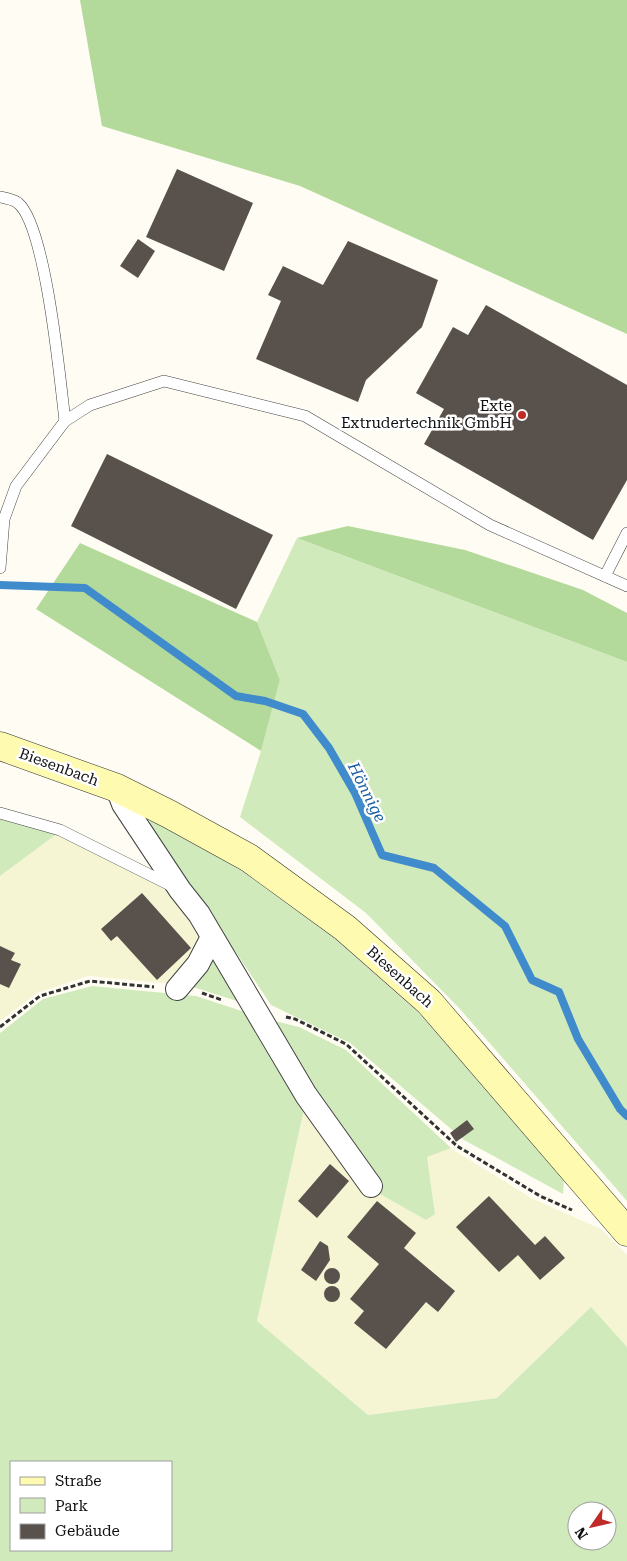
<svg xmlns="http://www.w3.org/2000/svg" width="627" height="1561" font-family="'Roboto Serif',serif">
	<rect width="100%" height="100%" fill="#fffdf3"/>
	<g fill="#f5f4d3">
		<path d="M58,833L178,893L205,938L173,984L88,976L37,993L0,1021V876Z"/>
		<path d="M306,1102L371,1189L426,1220L435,1213L427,1157L450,1148L533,1199L601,1229L627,1255V1347L591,1308L497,1398L368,1415L257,1321Z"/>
	</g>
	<g fill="#d1eabc" fill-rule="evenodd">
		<path d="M297,538L627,662V1201L459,1008L366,913L240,817L261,751L280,680L257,622Z"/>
		<path d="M0,816L58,833L0,876Z"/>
		<path d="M150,817L245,873L334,938L421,1015L564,1178L563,1194L464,1140L350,1043L271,1005L196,893L150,830Z"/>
		<path d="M214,946L246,1004L190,986Z"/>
		<path d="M92,986L196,996L254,1015L306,1101L257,1321L368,1415L497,1398L591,1307L627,1347V1561H0V1033L43,999ZM11,1462H171V1550H11ZM577,1511H607V1541H577Z"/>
		<path d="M263,1018L299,1027L346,1050L451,1148L427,1157L435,1214L426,1220L371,1189Z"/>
	</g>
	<g fill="#b3da9b">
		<path d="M80,0H627V334L300,186L102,126Z"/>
		<path d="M348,526L465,550L583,590L627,613V662L297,538Z"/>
		<path d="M80,543L257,622L280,680L261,751L36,609Z"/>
	</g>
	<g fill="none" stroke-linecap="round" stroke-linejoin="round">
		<path stroke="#408bcc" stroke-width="8" d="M0,585L85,588L236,696L265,701L303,714L329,748L355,793L382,855L434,868L505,926L532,980L559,992L578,1039L620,1109L627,1116"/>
	</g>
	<g fill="#59524c">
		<path d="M177,169L253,203L224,271L146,237Z"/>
		<path d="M138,239L155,251L138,278L120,266Z"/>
		<path d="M348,241L438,280L422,327L366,380L358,402L256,359L281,301L268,295L283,266L323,285Z"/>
		<path d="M486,305L627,385V480L593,540L424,444L444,409L416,393L453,327L468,335Z"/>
		<path d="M107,454L273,535L236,609L71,526Z"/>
		<path d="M142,893L191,948L157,980L117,936L111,941L101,929Z"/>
		<path d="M0,946L15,953L11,960L21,964L9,988L0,984Z"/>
		<path d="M467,1120L474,1129L456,1142L450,1133Z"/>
		<path d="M330,1164L349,1181L317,1218L298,1201Z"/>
		<path d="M489,1196L535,1245L545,1236L565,1258L540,1280L518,1255L499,1272L456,1227Z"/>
		<path d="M377,1201L416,1233L404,1248L455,1291L438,1312L426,1302L386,1349L354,1323L364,1311L350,1299L379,1264L347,1237Z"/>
		<path d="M320,1241L328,1246L330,1260L316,1281L301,1270Z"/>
		<circle cx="332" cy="1276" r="8"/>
		<circle cx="332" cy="1294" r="8"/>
	</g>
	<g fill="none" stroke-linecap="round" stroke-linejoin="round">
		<defs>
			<g id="service">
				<path d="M0,197C5,198 14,200 18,203C46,226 60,380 65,421"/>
				<path d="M0,568L4,519L16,486L65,421L90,405L164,381L305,416L490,525L627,586"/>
				<path d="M605,576L627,533"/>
				<path d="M0,813L60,830L172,886"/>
			</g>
			<g id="minor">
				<path d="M117,788L123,804L180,890L199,914L306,1095L371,1186"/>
				<path d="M177,989L198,964L212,937"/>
			</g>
			<path id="secondary" d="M0,746L117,788L169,814L249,858L345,928L429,1002L627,1232"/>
		</defs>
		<use href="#service" stroke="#434343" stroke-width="12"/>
		<use href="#minor" stroke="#434343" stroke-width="24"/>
		<use href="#secondary" stroke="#323232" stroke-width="29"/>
		<g stroke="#323232" stroke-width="3" stroke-dasharray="5 2.5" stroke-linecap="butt">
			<path d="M202,993L222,1000"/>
			<path d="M286,1017L295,1019L346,1044L457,1146L540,1196L572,1210"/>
			<path d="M0,1027L40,996L90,981L154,987"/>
		</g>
		<use href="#service" stroke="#fff" stroke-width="11"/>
		<use href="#minor" stroke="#fff" stroke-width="22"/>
		<use href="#secondary" stroke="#fefaaf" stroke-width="28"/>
	</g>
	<circle fill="#bf2b28" stroke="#fff" stroke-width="2" cx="522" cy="415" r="5"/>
	<g text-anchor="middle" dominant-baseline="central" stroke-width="5" stroke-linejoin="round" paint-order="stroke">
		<g font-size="15" fill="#101010" stroke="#fff" text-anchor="end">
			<text x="512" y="406">Exte<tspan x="512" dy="17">Extrudertechnik GmbH</tspan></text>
		</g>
		<g font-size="15" fill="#101010" stroke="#fff">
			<text transform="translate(59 767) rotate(20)">Biesenbach</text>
			<text transform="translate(400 977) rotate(42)">Biesenbach</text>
		</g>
		<g font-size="16" font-style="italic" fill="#195da1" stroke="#fff">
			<text transform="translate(367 792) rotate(63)">Hönnige</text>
		</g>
	</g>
	<rect x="10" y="1461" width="162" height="90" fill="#ffffff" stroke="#9f9f9f"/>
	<rect x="20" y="1477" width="25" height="8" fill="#fefaaf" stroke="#9f9f9f"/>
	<text x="55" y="1486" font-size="15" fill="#101010">Straße</text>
	<rect x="20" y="1498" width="25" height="15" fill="#d1eabc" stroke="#9f9f9f"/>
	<text x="55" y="1511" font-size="15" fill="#101010">Park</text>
	<rect x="20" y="1524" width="25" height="15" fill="#59524c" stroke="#9f9f9f"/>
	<text x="55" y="1536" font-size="15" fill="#101010">Gebäude</text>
	<g transform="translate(592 1526) rotate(236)"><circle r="24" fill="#ffffff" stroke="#9f9f9f"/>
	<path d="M0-4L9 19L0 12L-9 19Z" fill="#bf2b28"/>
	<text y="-8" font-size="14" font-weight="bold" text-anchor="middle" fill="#101010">N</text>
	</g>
</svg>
